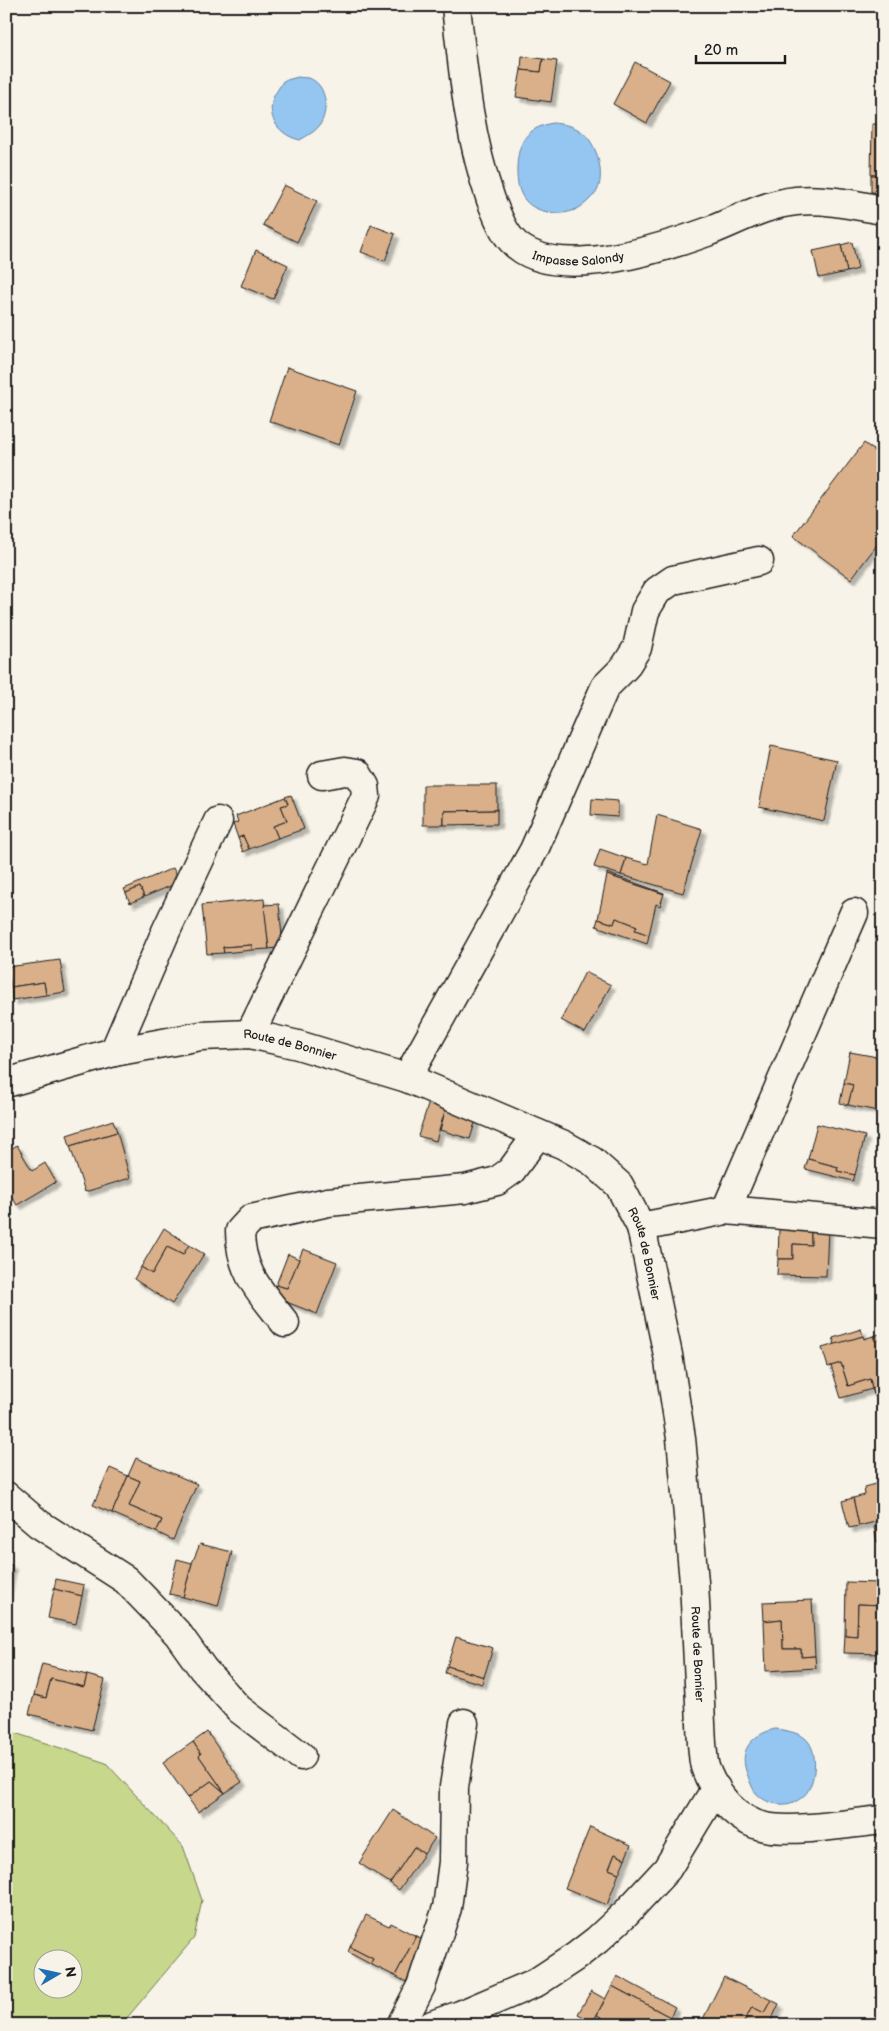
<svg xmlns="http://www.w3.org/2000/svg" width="889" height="2031" font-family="'Balsamiq Sans',sans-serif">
	<defs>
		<filter id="shadow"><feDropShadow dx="4.5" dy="4.5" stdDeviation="1" flood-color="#0004"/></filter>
	</defs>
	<rect width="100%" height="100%" fill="#f7f3e8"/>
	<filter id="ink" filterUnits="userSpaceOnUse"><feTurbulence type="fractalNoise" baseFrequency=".02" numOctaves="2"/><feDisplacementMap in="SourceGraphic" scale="10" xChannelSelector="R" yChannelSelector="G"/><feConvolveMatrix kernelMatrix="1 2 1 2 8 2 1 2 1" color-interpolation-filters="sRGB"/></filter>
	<g filter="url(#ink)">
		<path fill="#c7d88c" stroke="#727a54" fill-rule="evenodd" d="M6,1730L106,1763L183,1846L202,1900L194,1938L121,2025H6ZM42,1958H72V1988H42Z"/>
		<g fill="#94c6f1" stroke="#64829c">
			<path d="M298,77C303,78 309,77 313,80C327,88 328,110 321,123C317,131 308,135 300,140C281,136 266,119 273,98C275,93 280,87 283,81Z"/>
			<path d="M553,123C562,124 571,125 579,130C596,139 606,174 597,191C595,194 592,197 589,200C581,209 568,214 556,213C527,211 516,196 517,168C518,142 526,128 553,123Z"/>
			<path d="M775,1729C784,1730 797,1732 805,1738C818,1749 816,1775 809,1789C799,1808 770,1809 756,1793C752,1788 750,1782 748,1776C737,1751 751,1735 775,1729Z"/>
		</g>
		<g fill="#d9b08a" stroke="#1c1c1c" filter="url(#shadow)">
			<path d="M522,56L543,59L541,72L521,70Z"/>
			<path d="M543,59L557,61L551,102L516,97L521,70L541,72Z"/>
			<path d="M635,62L670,81L647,123L613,104Z"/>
			<path d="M872,124H883V175H871Z"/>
			<rect x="871" y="175" width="12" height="17"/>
			<path d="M284,185L317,201L297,242L263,225Z"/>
			<path d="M371,225L395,234L385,261L361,252Z"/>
			<path d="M852,242L858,269L847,272L841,245Z"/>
			<path d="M841,245L847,272L819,278L813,251Z"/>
			<path d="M256,250L288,265L273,299L241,286Z"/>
			<path d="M287,367L357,391L339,445L269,421Z"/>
			<path d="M864,443L883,457V537L851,579L793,536Z"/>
			<path d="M771,746L837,760L824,821L759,807Z"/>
			<path d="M423,785H497V810L444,811V825H423Z"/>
			<path d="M291,795L304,829L278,838L273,826L287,821L281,806L288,804L285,797Z"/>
			<path d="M285,797L288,804L281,806L287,821L273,826L278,838L249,849L243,836L238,838L233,824L238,822L236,816Z"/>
			<path d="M592,799L618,801V817L591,815Z"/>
			<path d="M497,810V824L444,825V811Z"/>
			<path d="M657,815L702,829L683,893L621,875L626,858L648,864Z"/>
			<path d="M243,836L249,849L243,852L238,838Z"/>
			<path d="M600,849L626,858L621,875L594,867Z"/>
			<path d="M173,868L180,882L144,897L140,887L126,893L124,889Z"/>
			<path d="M607,873L664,893V894L607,875Z"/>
			<path d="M607,875L664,894L660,906L656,904L649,935L635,930L637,926L616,918L614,924L598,919Z"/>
			<path d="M140,887L144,897L130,903L126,893Z"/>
			<path d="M264,899L269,949L252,950V945L223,947L224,953L207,954L202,905Z"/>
			<path d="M279,904L283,947L269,949L264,905Z"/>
			<path d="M616,918L637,926L635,930L649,935L647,944L596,926L598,919L614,924Z"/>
			<path d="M252,945V950L224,953L223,947Z"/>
			<path d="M60,960L65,992L46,995L44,982L11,987L7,967Z"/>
			<path d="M585,972L611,985L585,1033L561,1020Z"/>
			<path d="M44,982L46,995L12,1000L11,987Z"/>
			<path d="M850,1052L883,1058V1112L848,1105L853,1085L844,1083Z"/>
			<path d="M844,1083L853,1085L848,1105L840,1103Z"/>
			<path d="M430,1099L447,1104L436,1141L418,1136Z"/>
			<path d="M447,1104L478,1113L470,1139L440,1130Z"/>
			<path d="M113,1120L117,1132L70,1146L67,1135Z"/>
			<path d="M817,1124L865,1136L855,1175L837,1171L838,1167L808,1159Z"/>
			<path d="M117,1132L130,1178L85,1192L70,1146Z"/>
			<path d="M17,1145L32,1171L45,1163L56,1182L17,1205L6,1188V1167L8,1166L6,1162V1152Z"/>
			<path d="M808,1159L838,1167L837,1171L855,1175L853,1181L805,1169Z"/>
			<path d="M164,1228L189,1245L183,1255L167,1247L152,1274L141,1267Z"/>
			<path d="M779,1229H811V1245L793,1244V1259H778Z"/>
			<path d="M811,1229L828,1230L826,1276L777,1275L778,1259H793V1244L811,1245Z"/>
			<path d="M189,1245L204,1254L172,1304L134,1279L141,1267L152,1274L167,1247L183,1255Z"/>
			<path d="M303,1249L337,1262L317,1314L271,1296L276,1285L287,1288Z"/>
			<path d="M288,1254L299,1259L287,1288L276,1285Z"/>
			<path d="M861,1329L863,1336L835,1345L833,1338Z"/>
			<path d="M883,1333V1339L875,1341L873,1336Z"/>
			<path d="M863,1336L864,1339L873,1336L875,1341L883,1339V1386L872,1389L870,1379L848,1386L841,1363L828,1367L822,1348Z"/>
			<path d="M841,1363L848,1386L870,1379L872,1389L841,1398L831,1366Z"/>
			<path d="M883,1386V1395L875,1397L872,1389Z"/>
			<path d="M136,1458L197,1484L173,1540L156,1532L162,1520L129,1506L140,1481L128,1476Z"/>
			<path d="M110,1468L128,1476L112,1513L93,1505Z"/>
			<path d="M128,1476L140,1481L129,1506L162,1520L156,1532L112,1513Z"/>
			<path d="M879,1483L883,1499V1520L859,1526L853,1498L865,1495L864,1487Z"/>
			<path d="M853,1498L859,1526L849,1528L842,1501Z"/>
			<path d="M883,1525V1540L877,1542L874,1527Z"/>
			<path d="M200,1544L232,1552L218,1606L183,1597L192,1563Z"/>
			<path d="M177,1559L192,1563L183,1597L169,1594Z"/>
			<path d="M6,1563L12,1565L10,1575L6,1574Z"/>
			<path d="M6,1574L10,1575L6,1599Z"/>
			<path d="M56,1579L84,1585L82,1596L54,1589Z"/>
			<path d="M846,1582L881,1583L880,1605L858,1604L857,1636L845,1635Z"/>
			<path d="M54,1589L82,1596L76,1624L48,1618Z"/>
			<path d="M812,1600L815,1656L801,1657V1649H783L782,1619L764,1621L763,1602Z"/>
			<path d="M858,1604L883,1605V1654L844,1653L845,1635L857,1636Z"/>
			<path d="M782,1619L783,1649H801V1657L815,1656L816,1668L766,1671L764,1621Z"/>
			<path d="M456,1637L493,1648L484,1677L447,1666Z"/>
			<path d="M42,1664L87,1675L84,1687L51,1679L46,1698L34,1695Z"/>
			<path d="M447,1666L484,1677L482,1684L445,1673Z"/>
			<path d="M87,1675L105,1680L92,1730L29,1714L34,1695L46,1698L51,1679L84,1687Z"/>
			<path d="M207,1732L242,1782L225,1793L199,1756L201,1754L193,1742Z"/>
			<path d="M193,1742L201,1754L199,1756L225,1793L211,1781L188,1798L163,1763Z"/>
			<path d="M211,1781L225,1793L198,1812L188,1798Z"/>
			<path d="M393,1810L435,1838L424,1854L414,1847L390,1883L359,1863Z"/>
			<path d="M590,1827L631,1845L625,1859L615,1854L609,1869L619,1873L607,1905L565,1888Z"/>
			<path d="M414,1847L424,1854L399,1890L390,1883Z"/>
			<path d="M615,1854L625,1859L619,1873L609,1869Z"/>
			<path d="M366,1915L389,1926L391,1923L416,1936L395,1976L370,1964L373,1959L350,1947Z"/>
			<path d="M416,1936L426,1941L406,1982L395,1976Z"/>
			<path d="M350,1947L373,1959L370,1964L348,1952Z"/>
			<path d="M617,1976L675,2007L670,2017L612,1986Z"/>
			<path d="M724,1977L771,2000L764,2013L752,2007L744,2025H710L702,2021Z"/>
			<path d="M612,1986L670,2017L666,2025H616L597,2015Z"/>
			<path d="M591,1991L605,1999L593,2022L578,2014Z"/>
			<path d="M771,2000L779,2004L769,2025L743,2024L752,2007L764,2013Z"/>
		</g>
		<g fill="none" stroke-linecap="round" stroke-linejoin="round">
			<defs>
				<g id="minor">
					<path id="s1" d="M456,6C463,71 469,138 491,200C496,212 501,227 509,237C546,286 660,249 707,232C736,221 765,204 796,201C824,198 855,205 883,210"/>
					<path d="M250,1034L366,796L365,786L357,773L345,771L322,775"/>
					<path d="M114,1052L166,931L218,821"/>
					<path d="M407,1078L534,850L605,687L625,667L637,648L645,611L657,591L673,580L759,561"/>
					<path id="s2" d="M6,1083L114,1052L201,1036L250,1034L298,1045L407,1078L564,1145L592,1161L619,1185L641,1227L668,1355L681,1438L694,1582L702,1744C703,1751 703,1760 705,1767C714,1793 736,1821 765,1827C796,1833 849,1823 883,1820"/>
					<path d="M726,1210L854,913"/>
					<path d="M641,1227L726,1210L883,1224"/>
					<path d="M285,1323C261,1292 240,1273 240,1231L251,1219L328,1202L465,1189L497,1181L511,1171L538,1134"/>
					<path d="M6,1496L39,1524L126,1580L178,1634L203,1669L239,1709L301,1756"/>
					<path d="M401,2025L421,1986L447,1908L453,1862L454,1787L464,1723"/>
					<path d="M432,2025L460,2015L537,1982L575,1957L597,1940L626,1913L667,1869L716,1788"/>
				</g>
			</defs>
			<use href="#minor" stroke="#1c1c1c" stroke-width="31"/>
			<use href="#minor" stroke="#f7f3e8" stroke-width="28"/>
		</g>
	</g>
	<g text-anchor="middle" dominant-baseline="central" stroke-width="5" stroke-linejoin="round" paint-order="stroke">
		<g font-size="12" fill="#1c1c1c" stroke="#f7f3e8">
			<text stroke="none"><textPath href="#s1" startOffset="315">Impasse Salondy</textPath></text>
			<text stroke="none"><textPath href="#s2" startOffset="291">Route de Bonnier</textPath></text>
			<text stroke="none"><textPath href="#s2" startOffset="726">Route de Bonnier</textPath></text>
			<text stroke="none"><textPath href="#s2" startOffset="1131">Route de Bonnier</textPath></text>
		</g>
	</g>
	<rect width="889" height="2031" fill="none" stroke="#f7f3e8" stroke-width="25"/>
	<rect x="12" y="12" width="864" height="2006" fill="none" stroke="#1c1c1c" stroke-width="2" filter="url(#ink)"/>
	<g transform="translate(58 1974) rotate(81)"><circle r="24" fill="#f7f3e8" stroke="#9f9d96"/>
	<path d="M0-4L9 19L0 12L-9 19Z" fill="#1f6fb2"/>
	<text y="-8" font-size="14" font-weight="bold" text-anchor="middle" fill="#1c1c1c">N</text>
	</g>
	<path d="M696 55v8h89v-8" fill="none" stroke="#1c1c1c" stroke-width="2.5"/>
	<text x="704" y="55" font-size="15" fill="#1c1c1c" stroke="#f7f3e8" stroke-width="4" paint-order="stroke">20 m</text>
</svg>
